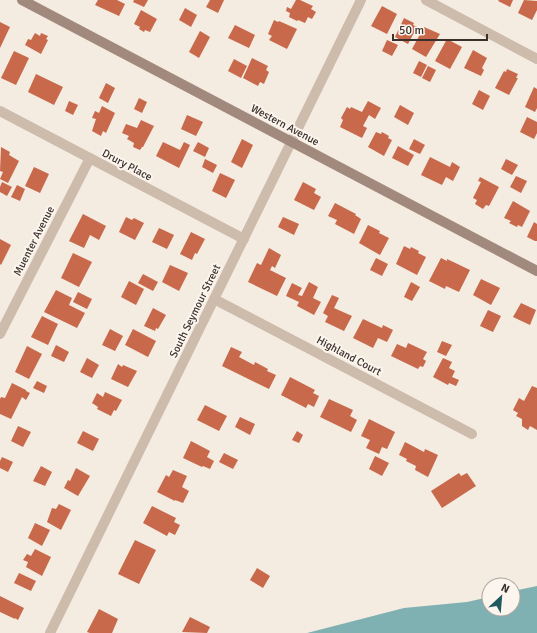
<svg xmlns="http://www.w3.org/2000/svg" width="537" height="633" font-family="Signika,sans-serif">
	<rect width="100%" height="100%" fill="#f4ebe1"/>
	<path fill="#7fb0b2" d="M537,586V633H307L404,608L467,602L489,597V609H513V591Z"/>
	<g fill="#c8694b">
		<path d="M98,0H117L125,4L119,16L95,5Z"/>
		<path d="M134,0H148L144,7L133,2Z"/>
		<path d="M210,0H224L218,13L206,7Z"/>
		<path d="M296,0H300L313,6L311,9L316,12L312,19L308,17L305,23L298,20L297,21L289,17L290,13L286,11L287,7L291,9Z"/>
		<path d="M499,0H513L510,7L498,1Z"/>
		<path d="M524,0L537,1V10L532,20L518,13Z"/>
		<path d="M382,6L397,14L387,34L371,26Z"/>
		<path d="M185,8L197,15L191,27L179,20Z"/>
		<path d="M141,10L157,19L150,32L145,30L144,32L139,29L140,27L134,24Z"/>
		<path d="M404,18L414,23L413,25L417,27L408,44L395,37Z"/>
		<path d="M274,20L278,22L279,21L297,29L287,49L269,40L272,36L268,34Z"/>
		<path d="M0,22L10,27L0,48Z"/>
		<path d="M235,25L255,35L249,48L228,38Z"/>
		<path d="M424,27L440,34L426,57L412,49Z"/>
		<path d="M200,31L210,37L199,58L189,52Z"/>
		<path d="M35,33L40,36L41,33L48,36L46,39L48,40L41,54L25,45L28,39L31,40Z"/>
		<path d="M447,39L462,47L450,69L435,61Z"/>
		<path d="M387,40L398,45L392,56L382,51Z"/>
		<path d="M473,50L487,58L482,68L484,70L481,76L464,68Z"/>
		<path d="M14,51L29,58L16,85L1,78Z"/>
		<path d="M252,58L268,66L266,70L269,72L264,84L260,82L258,86L243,78Z"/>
		<path d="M234,59L247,66L241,78L228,71Z"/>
		<path d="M419,61L427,65L421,77L413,73Z"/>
		<path d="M428,66L436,70L430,82L422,78Z"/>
		<path d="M507,69L518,74L516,78H518L509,95L495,88L504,71L506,72Z"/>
		<path d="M36,74L63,87L54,105L28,92Z"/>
		<path d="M106,83L115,88L108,103L99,98Z"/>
		<path d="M534,87L537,89V108L535,112L525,107Z"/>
		<path d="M479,90L490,96L483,110L472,104Z"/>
		<path d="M139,98L147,102L142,113L134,109Z"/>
		<path d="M69,101L78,105L73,115L65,111Z"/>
		<path d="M368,101L381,108L375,119L369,115L363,126L367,128L362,138L340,127L343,120L341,118L347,107L350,109L351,107L362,112Z"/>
		<path d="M400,105L414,113L408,125L394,117Z"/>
		<path d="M102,106L115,113L106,133L103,131L101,136L92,131L96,119L92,118L95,111L99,113Z"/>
		<path d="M187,115L203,122L196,136L181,129Z"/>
		<path d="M527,117L537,122V133L534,139L520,132Z"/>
		<path d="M141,120L154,126L143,147H142L140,150L133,147L134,143L127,139L129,136L122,133L126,124L137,128Z"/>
		<path d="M376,132L381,134L382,132L389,136L388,138L392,140L384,156L368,147Z"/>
		<path d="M242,139L253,145L242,168L231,162Z"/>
		<path d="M414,139L425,145L420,154L409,149Z"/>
		<path d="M163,142L180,150L184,142L190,145L179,168L156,156Z"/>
		<path d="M198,142L209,148L205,157L193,151Z"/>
		<path d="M398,146L414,155L408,166L392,158Z"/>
		<path d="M1,147L10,152L9,155L19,161L8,183L0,179L3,172L0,171Z"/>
		<path d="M430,157L450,167L452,162L460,167L453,181L446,177L442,185L421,175Z"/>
		<path d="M205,159L217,165L213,173L202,167Z"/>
		<path d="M506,159L518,165L512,175L501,169Z"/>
		<path d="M34,167L49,174L40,193L25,186Z"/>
		<path d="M220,173L235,180L226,198L212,191Z"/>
		<path d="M516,176L527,181L521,193L510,187Z"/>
		<path d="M480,177L499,187L489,206L486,205L483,209L475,204L477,200L473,198L481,182L478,181Z"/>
		<path d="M2,182L12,187L7,196L0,192V187Z"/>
		<path d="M303,182L316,189L314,193L321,197L314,210L294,200Z"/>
		<path d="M17,185L25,189L20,201L11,197Z"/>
		<path d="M513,201L530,211L522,227L518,225L517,227L509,223L511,221L504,218Z"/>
		<path d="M335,203L356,214L355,215L361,219L354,234L335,224L337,220L328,216Z"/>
		<path d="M83,214L106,226L99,240L90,235L84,248L69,241Z"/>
		<path d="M126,217L132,220L134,218L144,223L135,240L119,232Z"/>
		<path d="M283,217L299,224L294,235L278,227Z"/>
		<path d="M534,222L537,224V241H535L527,237Z"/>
		<path d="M368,225L380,231L379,233L389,238L380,255L359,243Z"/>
		<path d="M159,228L174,235L167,249L152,242Z"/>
		<path d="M191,232L205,239L197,254L195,253L192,260L180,254Z"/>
		<path d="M0,239L11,245L1,265L0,264Z"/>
		<path d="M404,246L410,249L411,247L419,251L418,253L426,257L417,275L396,264Z"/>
		<path d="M269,248L281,255L275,268L272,266L270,270L286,278L277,296L248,282L257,263L261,265Z"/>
		<path d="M73,253L92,262L79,287L61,278Z"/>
		<path d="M376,258L388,264L382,276L370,270Z"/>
		<path d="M441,258L447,261V259L470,270L459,292L446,286L445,289L429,281Z"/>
		<path d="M170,265L188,273L179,291L162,282Z"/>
		<path d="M143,274L158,282L153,291L138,283Z"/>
		<path d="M481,279L500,288L491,305L473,295Z"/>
		<path d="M129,281L144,289L136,305L121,297Z"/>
		<path d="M309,282L318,287L313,298L321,302L314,315L297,306L299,302L286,296L292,283L302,288L298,295L302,296Z"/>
		<path d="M411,282L420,287L412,301L404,297Z"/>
		<path d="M56,290L72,298L69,305L85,313L77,328L44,312Z"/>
		<path d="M78,292L92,299L87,309L73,302Z"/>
		<path d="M332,295L339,298L334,308L352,316L344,331L325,322L328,316L323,313Z"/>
		<path d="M521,303L536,310L530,325L513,317Z"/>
		<path d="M153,308L166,315L158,329L156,328L155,331L144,326Z"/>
		<path d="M488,310L501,316L493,332L480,326Z"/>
		<path d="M42,316L58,324L48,345L31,337Z"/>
		<path d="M363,319L382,328L383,325L393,330L387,342L378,338L373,348L353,338Z"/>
		<path d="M110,329L123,336L115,351L102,345Z"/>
		<path d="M133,329L156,341L148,357L125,345Z"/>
		<path d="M442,341L452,345L446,356L437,352Z"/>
		<path d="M408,343L427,352L423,359L426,361L423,367L420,366L418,369L391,356L397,344L406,348Z"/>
		<path d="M56,345L69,352L64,362L51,356Z"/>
		<path d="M27,346L42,354L29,379L15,372Z"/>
		<path d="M231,347L242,352L239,357L254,365L255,362L268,369L267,371L276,375L269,389L222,366Z"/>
		<path d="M87,358L99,365L92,378L80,372Z"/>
		<path d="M443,358L452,362L449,368L455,371L452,377L459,380L456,386L449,383L448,385L433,377Z"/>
		<path d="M118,364L122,367L123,365L137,371L128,387L111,379Z"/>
		<path d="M290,377L315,390L313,393L319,396L314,407L308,404L306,408L281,395Z"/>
		<path d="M37,381L47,386L44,393L33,388Z"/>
		<path d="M12,383L26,390V391L30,393L26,400L22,397L11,419L0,414V399L1,397L5,398Z"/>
		<path d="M532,386L537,388V430L530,426L528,430L522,426V419L516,416L518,413L513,410L519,398L524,401Z"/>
		<path d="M105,392L122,400L116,411L114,410L111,416L97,409L98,407L92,403L97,393L103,397Z"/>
		<path d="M329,399L353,410L350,416L357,420L351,432L320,417Z"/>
		<path d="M205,405L227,416L219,431L197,420Z"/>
		<path d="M240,417L255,424L250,435L235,427Z"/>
		<path d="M369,419L395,432L387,449L382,447L379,454L366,448L370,440L361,436Z"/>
		<path d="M18,426L31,432L23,447L11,441Z"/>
		<path d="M83,431L99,439L93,451L77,443Z"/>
		<path d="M297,431L303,435L299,443L292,440Z"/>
		<path d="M191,441L210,451L207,457L214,461L210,469L203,466L202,467L183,458Z"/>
		<path d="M405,442L424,452L425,449L438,455L428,477L415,470L416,466L406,461L407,459L399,455Z"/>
		<path d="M224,453L238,460L233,469L219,462Z"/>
		<path d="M375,456L389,463L382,476L369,469Z"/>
		<path d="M2,457L13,462L8,472L0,468V461Z"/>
		<path d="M41,466L52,472L45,486L33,481Z"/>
		<path d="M76,468L90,476L78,496L64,488L68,480L70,481Z"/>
		<path d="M173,470L187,476L182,487L189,491L183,503L175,500V501L157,492L166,475L169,477Z"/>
		<path d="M459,473L461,476L467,473L476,486L442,508L431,491Z"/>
		<path d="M59,504L71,510L61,530L47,522L52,508L56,509Z"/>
		<path d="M152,506L176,518L174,522L180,525L175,535L169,532L167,536L143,523Z"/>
		<path d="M35,523L50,530L42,546L28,538Z"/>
		<path d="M135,540L156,550L139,584L118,574Z"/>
		<path d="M35,549L51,557L42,576L26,567L28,562L23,560L27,554L31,556Z"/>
		<path d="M257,568L270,576L263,588L250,580Z"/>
		<path d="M19,573L36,581L31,591L14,583Z"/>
		<path d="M0,596L24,608L18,620L15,618V619L0,612Z"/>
		<path d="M99,609L118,619L112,633H90L87,632Z"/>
		<path d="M190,617L210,627L207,633L182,632Z"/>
	</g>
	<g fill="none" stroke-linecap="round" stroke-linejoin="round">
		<g stroke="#cdbbac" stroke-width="10">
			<path d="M426,0L537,59"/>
			<path d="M0,111L244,239"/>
			<path d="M214,299L472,434"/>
			<path d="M0,334L90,158"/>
			<path d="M50,633L361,0"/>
		</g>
		<path stroke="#a18a7d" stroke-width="10" d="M22,0L537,271"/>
	</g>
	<g text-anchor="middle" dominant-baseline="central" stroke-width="4" stroke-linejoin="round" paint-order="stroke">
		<g font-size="11" fill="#3b302b" stroke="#fbf5ee">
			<text transform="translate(285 125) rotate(28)">Western Avenue</text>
			<text transform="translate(127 165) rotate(28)">Drury Place</text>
			<text transform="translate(34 241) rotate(-63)">Muenter Avenue</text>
			<text transform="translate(195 311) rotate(-64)">South Seymour Street</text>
			<text transform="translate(349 356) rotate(28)">Highland Court</text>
		</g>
	</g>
	<g transform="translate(501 597) rotate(26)"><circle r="19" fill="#fbf5ee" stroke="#aea6a0"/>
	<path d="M0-3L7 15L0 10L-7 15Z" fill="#1f5a5e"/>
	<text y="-6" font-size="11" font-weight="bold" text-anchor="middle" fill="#3b302b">N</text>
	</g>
	<path d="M393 34v6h94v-6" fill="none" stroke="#3b302b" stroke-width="2"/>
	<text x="399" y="34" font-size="12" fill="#3b302b" stroke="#fbf5ee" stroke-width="3" paint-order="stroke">50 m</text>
</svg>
